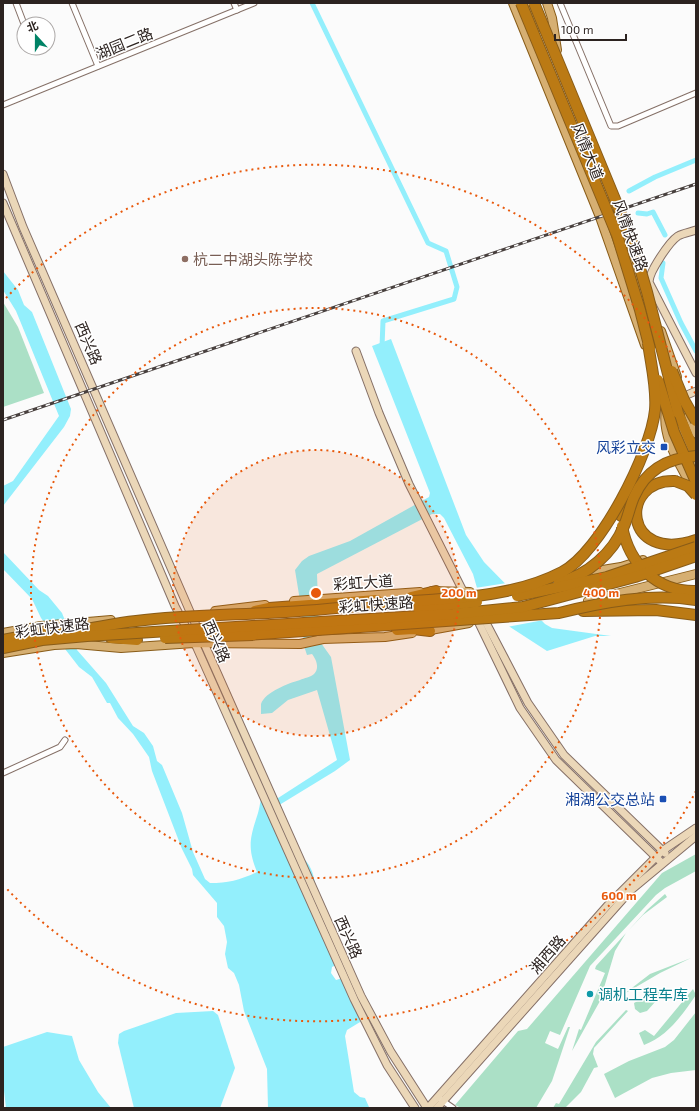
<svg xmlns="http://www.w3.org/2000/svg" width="699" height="1111" font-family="'Exo 2','Noto Sans SC',sans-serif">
	<rect width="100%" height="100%" fill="#fbfbfb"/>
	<g fill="#abe0c6">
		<path d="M3,302L18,327L44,393L3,407Z"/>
		<path d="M696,854V871L665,888L656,895L590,966L560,1035L550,1031L545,1043L558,1049L568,1027H570L552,1081L536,1108H461L455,1105L518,1031L527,1029L662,873Z"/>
		<path d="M665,894L667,897L643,915L626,933L615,951L600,1001L572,1051L579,1029L581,1030L605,973L595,969L596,966L647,910Z"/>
		<path d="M691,958L660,973L624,994L650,974Z"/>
		<path d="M660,989L664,992L647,1011L640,1013L635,1009L634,1003Z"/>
		<path d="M693,989L696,995C682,1015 668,1036 644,1045L639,1033L645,1030L654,1036Z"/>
		<path d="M626,1010L628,1011L594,1048L593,1054L598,1067L594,1068L581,1092L565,1108H553L556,1103L559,1104L596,1042Z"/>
		<path d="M696,1012V1070L671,1073L652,1078L615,1098L604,1074L629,1061L665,1047L674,1040Z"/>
	</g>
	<g fill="#93effc">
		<path d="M3,271L18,290L24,305L32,312L71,409L70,416L64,427L3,506V486L13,481L59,416L16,311L3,290Z"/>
		<path d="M391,339L466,535L484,562L545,624L552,628L611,636H595L547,651L510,627L479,595L473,574L444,518L440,514H432L317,574L319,633L321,643L331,657L350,760L335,771L276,807L282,848L286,853C292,855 301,856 306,861C315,871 314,885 319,896C327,915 339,931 341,951L336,957V965L332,967L331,973L336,980L346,977L350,978L352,981L350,987L360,1009H365L370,1016L347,1030L345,1036L354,1092L360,1097L365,1098L369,1107L268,1108L267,1069L244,1011L239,985L234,973L228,968L225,954L227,942L224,926L217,917V903L193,875L192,869L182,849L152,771L149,757L133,734L118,718L110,703H107L92,677L79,667L41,618L32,599L3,569V552L39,590L48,596L62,613L77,650L106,683L133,726L144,733L153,746L157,761L162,765L182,813L193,852L205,879L210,883C228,883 240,880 257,872C247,847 250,838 258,813C261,803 259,799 267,790L275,800L337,760L317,690L288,700L272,713L261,714C261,711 261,707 261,704C265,692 289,683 300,680C304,678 311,677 314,674C320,668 316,659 312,654L307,655L304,646L301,607L295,570L302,561L309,556L350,541L429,497L430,493L372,346Z"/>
		<path d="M213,1011L218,1015L235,1068L220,1108H134L118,1043L119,1034L124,1031L176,1013Z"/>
		<path d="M47,1032L72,1036L79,1060L98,1092L111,1108H6L3,1082V1047Z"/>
	</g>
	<path fill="#fbfbfb" d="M507,583L544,620L507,627L477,595L475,588Z"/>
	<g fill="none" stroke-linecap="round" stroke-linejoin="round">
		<g stroke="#93effc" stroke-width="5">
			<path d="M312,3L428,243L446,251L457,287L454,299L383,321L382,347"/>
			<path d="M629,191L655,177L696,160"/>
			<path d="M638,213L647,214L653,212L665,235"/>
			<path d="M663,263L661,278L681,323L696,351"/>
		</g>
		<defs>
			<g id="street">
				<path d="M16,3L24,24"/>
				<path d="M72,3L98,66"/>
				<path d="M234,3L237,10"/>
				<path d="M560,3L611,126H618L696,93"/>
				<path d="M3,105L254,3"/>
				<path d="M3,773L60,747L65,740"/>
				<path d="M440,1099L453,1108"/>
			</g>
			<g id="secondary">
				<path d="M3,174L23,227L191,614L361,996L391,1052L427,1108"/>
				<path d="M3,203L175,606L197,648L354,999L387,1065L415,1108"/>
				<path d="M696,230C691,232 683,233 678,236C669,242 649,272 649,282L696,373"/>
				<path d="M356,351L379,413L409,484L465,595"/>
				<path d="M680,398L696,391"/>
				<path d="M475,615L520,708L556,760L662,863"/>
				<path d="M482,615L528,703L564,755L665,853"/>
				<path d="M428,1108L607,906L662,851L696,828"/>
				<path d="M437,1108L631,890L696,836"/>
			</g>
			<g id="primary">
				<path d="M513,3L600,217L645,345"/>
				<path d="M528,3L539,27"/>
				<path d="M547,3L552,18L557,50"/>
				<path d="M611,201L639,278"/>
				<path d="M634,273L655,337"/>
				<path d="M661,331L677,377"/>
				<path d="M666,409C661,439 681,465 694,491"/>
				<path d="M689,415L696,433"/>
				<path d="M674,419L696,466"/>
				<path d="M584,573L621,567L643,560"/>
				<path d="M432,591L470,592"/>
				<path d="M294,601L420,592"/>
				<path d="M588,601L696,574"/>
				<path d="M215,611L265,605"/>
				<path d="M425,631L469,623"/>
				<path d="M3,633L41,626L111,620"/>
				<path d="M3,653L54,645L76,644L121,648L194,643L300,644L323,639L385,637L412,633"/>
			</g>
			<g id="highway">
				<path d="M678,413L696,455"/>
				<path d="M675,481C618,479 623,565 696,540"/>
				<path d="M621,516L624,496"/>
				<path d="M411,597L436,591"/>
				<path d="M255,611L269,608L377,600"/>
				<path d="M583,611L656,610L696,615"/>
				<path d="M397,630L413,629L430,631"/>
				<path d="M111,638L137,640"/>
			</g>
		</defs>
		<use href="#street" stroke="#857067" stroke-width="7"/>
		<use href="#secondary" stroke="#857067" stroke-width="9"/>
		<use href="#primary" stroke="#895c18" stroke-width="10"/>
		<use href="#highway" stroke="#895c18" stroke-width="12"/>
		<use href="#street" stroke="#fff" stroke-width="5"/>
		<use href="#secondary" stroke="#ebd7b8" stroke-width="7"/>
		<use href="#primary" stroke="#d6af72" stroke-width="8"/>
		<use href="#highway" stroke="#bb7a14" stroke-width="10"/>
		<defs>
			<path id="rail" d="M3,420L696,184"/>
		</defs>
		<use href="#rail" stroke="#48403e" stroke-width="3"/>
		<use href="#rail" stroke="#fff" stroke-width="1.5" stroke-dasharray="4.5" stroke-linecap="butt"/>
		<defs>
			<g id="highway-bridge">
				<path d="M521,3L617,235L640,310L650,349"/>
				<path d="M534,3L631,238L647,292L678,413"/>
				<path d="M672,371L684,400L696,421"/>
				<path d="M658,380L674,432L696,482"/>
				<path d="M675,481L688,486L696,495"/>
				<path d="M622,526C629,564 657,592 696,591"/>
				<path d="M559,582C587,576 613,553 624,526C628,517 630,506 634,497C646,470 667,458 696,456"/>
				<path d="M517,596L607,577L696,547"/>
				<path d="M418,608L477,602"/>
				<path d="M80,630C99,627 117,623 136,621C185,615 236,615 286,612C323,610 360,606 398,602C452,598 512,598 562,572C600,553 651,452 655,410C657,388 651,365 648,343"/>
				<path d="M247,635L559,613C603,602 651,593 696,600"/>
				<path d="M165,638L253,635"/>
				<path d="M3,640L45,632L86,629"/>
				<path d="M3,648L42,640L87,636L453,614L523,607L635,577L696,556"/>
			</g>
		</defs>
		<use href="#highway-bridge" stroke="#895c18" stroke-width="12" stroke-linecap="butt"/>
		<use href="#highway-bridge" stroke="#bb7a14" stroke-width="10"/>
	</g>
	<circle cx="316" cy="593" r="143" fill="#e8590c" fill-opacity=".12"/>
	<g fill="none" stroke="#e8590c" stroke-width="2" stroke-dasharray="2 4">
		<circle cx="316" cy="593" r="143"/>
		<circle cx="316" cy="593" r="285"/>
		<path d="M696 791A428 428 0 0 1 6 888M6 298A428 428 0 0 1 696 395"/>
	</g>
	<circle fill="#8d6e63" stroke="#fff" stroke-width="1.5" cx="185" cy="259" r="4"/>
	<g fill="#1a4fb4" stroke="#fff" stroke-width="1.5">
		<rect x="660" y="443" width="8" height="8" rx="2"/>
		<rect x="659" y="795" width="8" height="8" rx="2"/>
	</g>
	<circle fill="#0f9aa8" stroke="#fff" stroke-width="1.5" cx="590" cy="994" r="4"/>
	<g text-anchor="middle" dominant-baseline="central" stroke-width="3" stroke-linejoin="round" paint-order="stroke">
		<g font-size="15" fill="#2c2320" stroke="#fff">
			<text transform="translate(124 43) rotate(-22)">湖园二路</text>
			<text transform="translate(588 151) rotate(68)">风情大道</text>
			<text transform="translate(631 235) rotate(70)">风情快速路</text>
			<text transform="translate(89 343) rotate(67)">西兴路</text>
			<text transform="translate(363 582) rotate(-4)">彩虹大道</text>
			<text transform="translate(376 604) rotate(-4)">彩虹快速路</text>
			<text transform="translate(52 627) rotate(-7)">彩虹快速路</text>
			<text transform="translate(217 641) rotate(66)">西兴路</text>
			<text transform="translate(349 937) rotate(66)">西兴路</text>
			<text transform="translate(547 954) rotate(-49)">湘西路</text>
		</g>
		<g font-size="15" fill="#785e54" stroke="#fff" text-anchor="start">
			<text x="193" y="259">杭二中湖头陈学校</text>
		</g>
		<g font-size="15" fill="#164399" stroke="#fff" text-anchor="end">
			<text x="656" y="447">风彩立交</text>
			<text x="655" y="799">湘湖公交总站</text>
		</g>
		<g font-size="15" fill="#0d838f" stroke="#fff" text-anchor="start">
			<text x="598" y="994">调机工程车库</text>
		</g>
	</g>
	<circle cx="316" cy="593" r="6" fill="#e8590c" stroke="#fff" stroke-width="2"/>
	<g font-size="12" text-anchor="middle" font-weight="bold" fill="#e8590c" stroke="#fff" stroke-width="3" stroke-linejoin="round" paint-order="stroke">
		<text x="459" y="597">200 m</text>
		<text x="601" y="597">400 m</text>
		<text x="619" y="900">600 m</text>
	</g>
	<rect width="699" height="1111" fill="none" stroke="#2c2320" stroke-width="8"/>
	<g transform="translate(36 36) rotate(339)"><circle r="19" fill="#ffffff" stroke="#aba7a6"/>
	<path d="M0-3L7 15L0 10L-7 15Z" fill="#008366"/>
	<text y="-6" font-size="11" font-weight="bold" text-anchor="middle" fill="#2c2320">北</text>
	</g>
	<path d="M555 34v6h71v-6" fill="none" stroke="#2c2320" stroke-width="2"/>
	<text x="561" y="34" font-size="12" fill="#2c2320" stroke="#ffffff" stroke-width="3" paint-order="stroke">100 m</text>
</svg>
